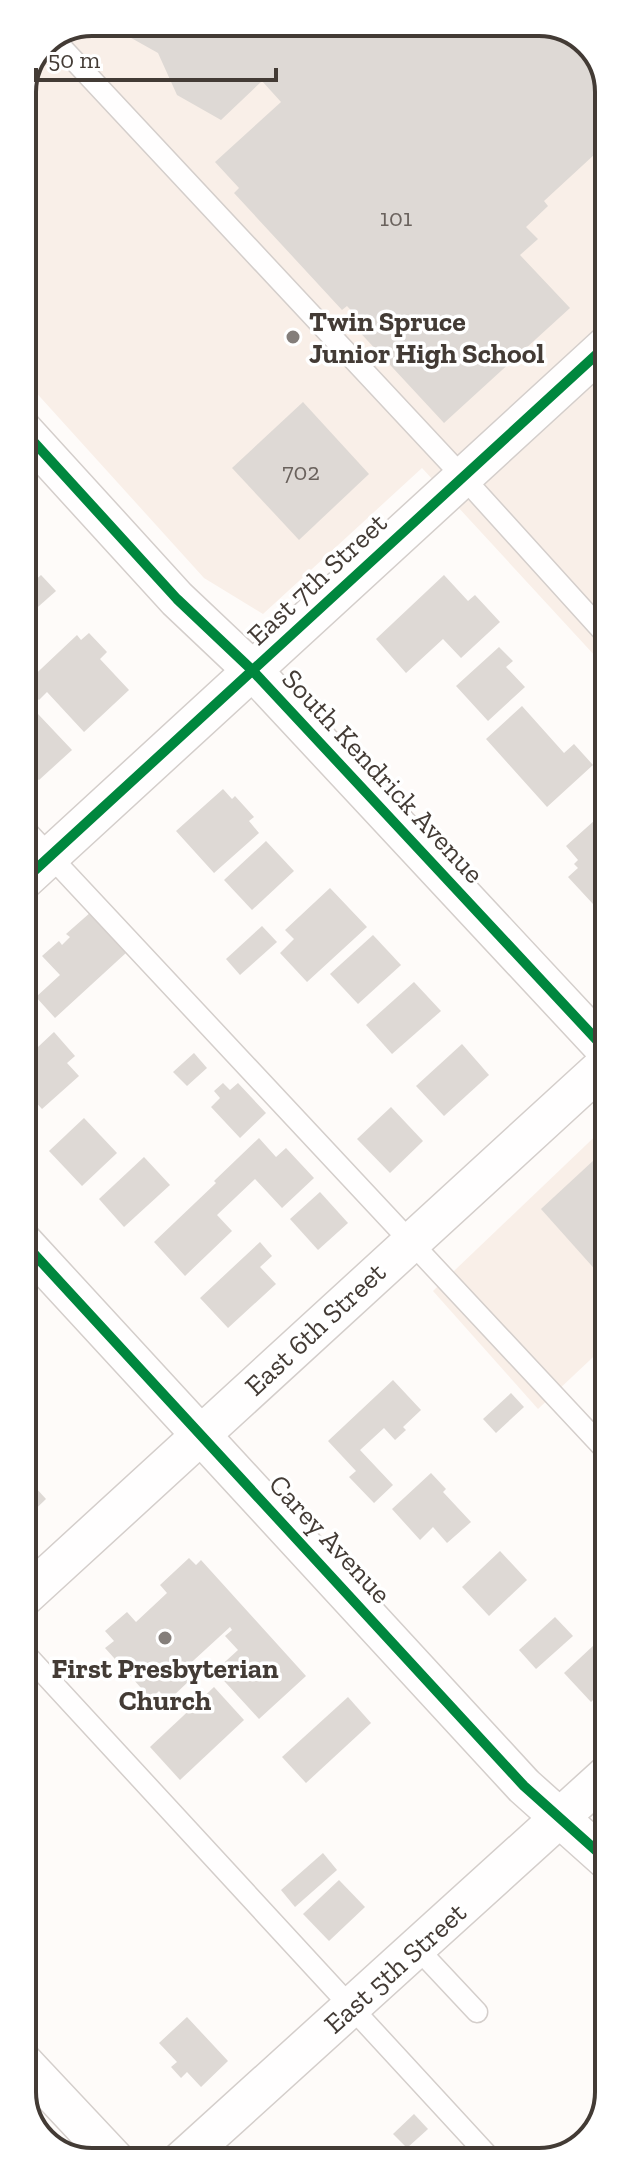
<svg xmlns="http://www.w3.org/2000/svg" width="631" height="2184" font-family="'Zilla Slab',serif">
	<rect width="100%" height="100%" fill="#fefbf9"/>
	<g fill="#f9efe8">
		<path d="M92,22L548,23L586,40L608,78V670L422,468L263,614L204,578L22,377V88L43,42Z"/>
		<path d="M608,1124V1343L538,1409L433,1291Z"/>
	</g>
	<g fill="#ded9d5">
		<path d="M113,22L548,23L586,40L608,78V142L544,201L548,206L526,227L538,239L520,255L570,308L444,423L354,326L360,320L347,306L342,310L234,193L239,188L215,162L281,102L262,81L221,120L177,95L158,53L117,30Z"/>
		<path d="M303,402L369,474L299,540L232,468Z"/>
		<path d="M41,575L56,591L22,621V592Z"/>
		<path d="M444,575L468,601L475,595L500,622L461,658L443,639L406,673L376,639Z"/>
		<path d="M89,633L107,652L100,659L129,690L84,732L47,692L39,700L24,685L77,635L81,640Z"/>
		<path d="M499,647L513,661L506,667L525,687L488,721L456,686Z"/>
		<path d="M522,706L564,753L574,744L593,765L547,807L486,739Z"/>
		<path d="M38,714L72,750L39,780L33,775L23,784V728Z"/>
		<path d="M223,789L232,799L235,796L254,817L249,821L259,833L214,873L176,831Z"/>
		<path d="M595,820L608,834V890L593,904L568,877L578,868L574,864L578,860L566,846Z"/>
		<path d="M266,841L294,871L252,910L224,880Z"/>
		<path d="M330,888L367,927L307,982L280,953L294,939L285,930Z"/>
		<path d="M91,912L127,952L55,1018L36,997L60,975L42,956L59,941L62,945L70,937L66,934Z"/>
		<path d="M262,926L277,942L240,975L226,959Z"/>
		<path d="M373,935L401,965L358,1004L330,974Z"/>
		<path d="M414,982L441,1011L392,1054L366,1025Z"/>
		<path d="M23,1023L33,1034L23,1042Z"/>
		<path d="M54,1032L75,1056L67,1063L79,1076L42,1109L30,1096L23,1102V1061Z"/>
		<path d="M462,1044L489,1075L444,1116L416,1086Z"/>
		<path d="M194,1053L207,1068L187,1086L173,1072Z"/>
		<path d="M223,1083L230,1090L238,1083L266,1113L240,1138L211,1107L220,1098L214,1091Z"/>
		<path d="M391,1107L423,1141L390,1173L357,1139Z"/>
		<path d="M84,1118L117,1153L82,1186L49,1151Z"/>
		<path d="M259,1138L276,1157L286,1148L314,1178L282,1208L255,1179L217,1215L232,1231L185,1276L154,1242L216,1183L214,1181Z"/>
		<path d="M608,1147V1284L541,1209Z"/>
		<path d="M144,1157L170,1185L124,1227L99,1199Z"/>
		<path d="M320,1192L348,1223L318,1250L290,1219Z"/>
		<path d="M260,1242L272,1256L260,1267L276,1284L228,1328L200,1298Z"/>
		<path d="M393,1380L421,1410L403,1427L406,1430L395,1440L384,1428L360,1450L393,1485L374,1503L349,1477L356,1471L328,1441Z"/>
		<path d="M511,1393L524,1407L496,1433L483,1419Z"/>
		<path d="M431,1473L446,1489L443,1492L471,1522L447,1543L433,1527L420,1540L392,1509Z"/>
		<path d="M23,1474L46,1499L23,1521Z"/>
		<path d="M500,1551L527,1580L489,1616L462,1587Z"/>
		<path d="M189,1558L196,1565L201,1560L306,1676L259,1719L215,1671L238,1650L225,1636L232,1630L230,1627L182,1671L190,1680L168,1701L159,1691L151,1699L105,1648L114,1641L105,1631L127,1612L136,1622L167,1593L160,1585Z"/>
		<path d="M555,1617L573,1636L536,1669L519,1650Z"/>
		<path d="M609,1631V1685L591,1702L564,1673Z"/>
		<path d="M214,1687L244,1720L180,1780L150,1747Z"/>
		<path d="M348,1697L371,1723L306,1783L282,1757Z"/>
		<path d="M323,1853L337,1870L295,1907L281,1890Z"/>
		<path d="M339,1880L365,1907L329,1941L303,1914Z"/>
		<path d="M187,2017L228,2061L201,2087L187,2072L181,2078L171,2067L177,2062L159,2043Z"/>
		<path d="M414,2114L428,2129L407,2148L393,2134Z"/>
		<path d="M291,2149L302,2161H272L280,2154L283,2157Z"/>
	</g>
	<g fill="none" stroke-linecap="round" stroke-linejoin="round">
		<defs>
			<g id="lane">
				<path d="M53,38L463,477L608,637"/>
				<path d="M23,827L609,1454"/>
				<path d="M23,1651L493,2161"/>
				<path d="M417,1948L477,2012"/>
			</g>
			<g id="street">
				<path d="M22,429L177,599L252,670L608,1052"/>
				<path d="M23,881L608,344"/>
				<path d="M23,1242L524,1786L609,1862"/>
				<path d="M23,1598L608,1062"/>
				<path d="M23,2062L116,2161"/>
				<path d="M181,2161L609,1773"/>
			</g>
		</defs>
		<use href="#lane" stroke="#d4cecb" stroke-width="23"/>
		<use href="#street" stroke="#d4cecb" stroke-width="41"/>
		<use href="#lane" stroke="#fffefe" stroke-width="20"/>
		<use href="#street" stroke="#fffefe" stroke-width="38"/>
		<defs>
			<g id="cycleway">
				<path d="M22,429L177,599L252,670L608,1052"/>
				<path d="M23,881L608,344"/>
				<path d="M23,1242L524,1786L609,1862"/>
			</g>
		</defs>
		<use href="#cycleway" stroke="#fff" stroke-width="15"/>
		<use href="#cycleway" stroke="#00873e" stroke-width="10"/>
	</g>
	<g fill="#847e7a" stroke="#fff" stroke-width="3">
		<circle cx="293" cy="337" r="8"/>
		<circle cx="165" cy="1638" r="8"/>
	</g>
	<g text-anchor="middle" dominant-baseline="central" stroke-width="7" stroke-linejoin="round" paint-order="stroke">
		<g font-size="24" fill="#6a625d">
			<text x="396" y="217">101</text>
			<text x="301" y="471">702</text>
		</g>
		<g font-size="28" font-weight="bold" fill="#433b35" stroke="#fff" text-anchor="start">
			<text x="309" y="321">Twin Spruce<tspan x="309" dy="32">Junior High School</tspan></text>
			<text x="165" y="1668" text-anchor="middle">First Presbyterian<tspan x="165" dy="32">Church</tspan></text>
		</g>
		<g font-size="28" fill="#433b35" stroke="#fff">
			<text transform="translate(317 579) rotate(-43)">East 7th Street</text>
			<text transform="translate(383 776) rotate(47)">South Kendrick Avenue</text>
			<text transform="translate(315 1329) rotate(-43)">East 6th Street</text>
			<text transform="translate(330 1539) rotate(47)">Carey Avenue</text>
			<text transform="translate(395 1968) rotate(-42)">East 5th Street</text>
		</g>
	</g>
	<path d="M0 0H631V2184H0ZM92 36H539A56 56 0 0 1 595 92V2092A56 56 0 0 1 539 2148H92A56 56 0 0 1 36 2092V92A56 56 0 0 1 92 36Z" fill="#fff" fill-rule="evenodd"/>
	<path fill="none" stroke="#433b35" stroke-width="4" d="M92 36H539A56 56 0 0 1 595 92V2092A56 56 0 0 1 539 2148H92A56 56 0 0 1 36 2092V92A56 56 0 0 1 92 36Z"/>
	<path d="M36 68v12h240v-12" fill="none" stroke="#433b35" stroke-width="4"/>
	<text x="48" y="68" font-size="24" fill="#433b35" stroke="#ffffff" stroke-width="6" paint-order="stroke">50 m</text>
</svg>
